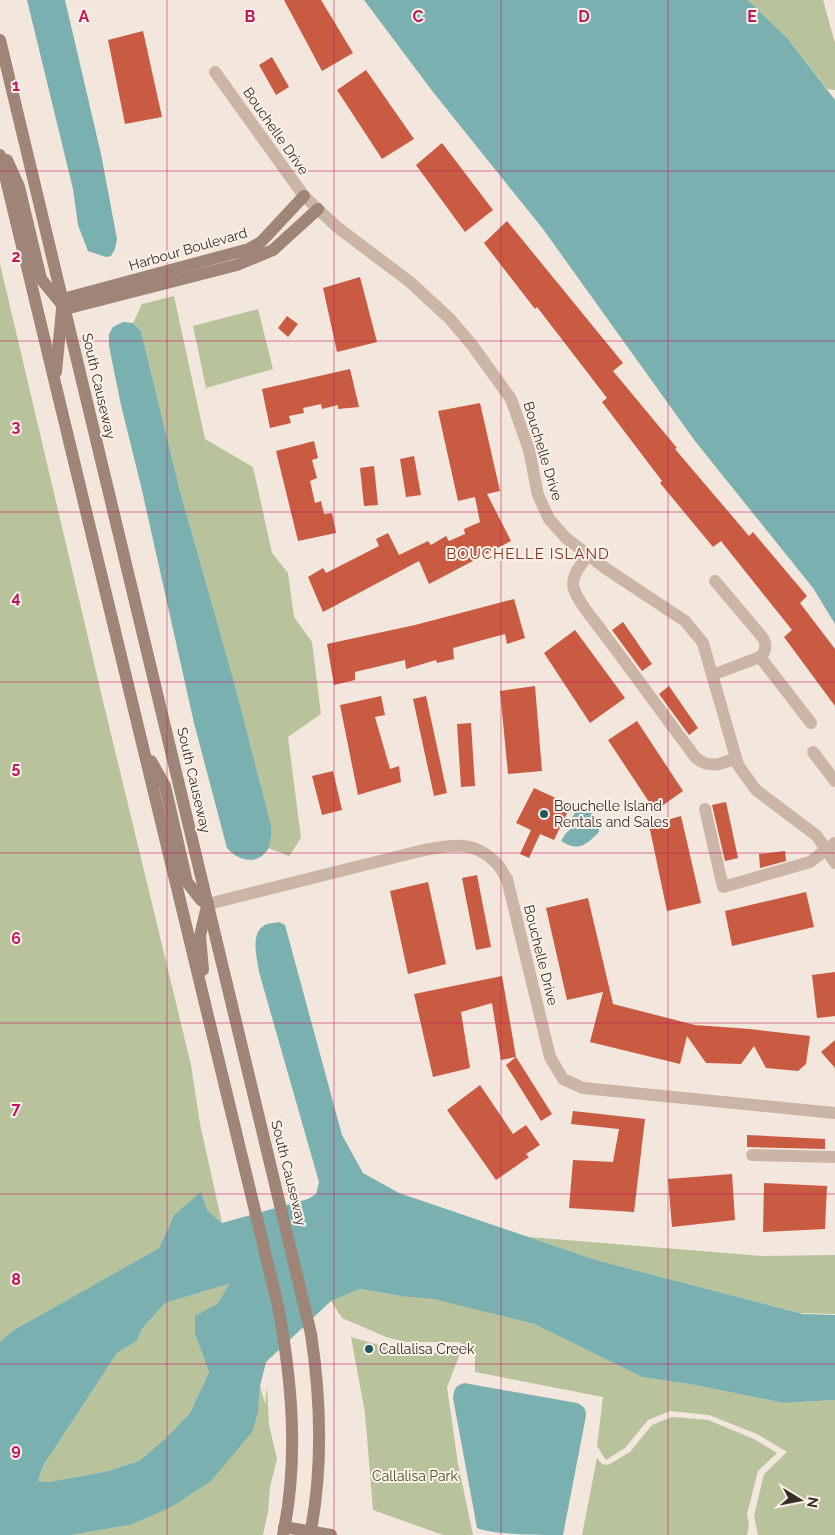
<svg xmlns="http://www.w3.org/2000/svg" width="835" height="1535" font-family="Raleway,sans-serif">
	<rect width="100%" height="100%" fill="#f3e6dc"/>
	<g fill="#b8c29b">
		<path d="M748,0H823L835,43V90L827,89L788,39Z"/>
		<path d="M0,264L103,701L191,1065L200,1124L222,1223L207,1210L201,1193L174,1215L159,1248L12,1331L0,1342Z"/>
		<path d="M174,296L205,439L253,467L272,553L288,573L294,617L312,642L321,714L288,737L301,838L289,856L268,848L271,839V825L236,689L180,491L141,331L133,323L142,304Z"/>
		<path d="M258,309L273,369L206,388L193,326Z"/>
		<path d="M529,1237L762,1256L835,1255V1314L800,1313L596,1260Z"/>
		<path d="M422,1280L490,1313L534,1324L642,1377L695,1385L784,1403L835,1400V1535H758L754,1516L764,1474L787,1452L757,1434L709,1415L670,1411L648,1420L625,1448L606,1460L597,1446L603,1397L475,1372V1352L459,1342H406L386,1337L342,1318L331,1301L360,1289L400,1296Z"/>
		<path d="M229,1284L218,1303L195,1316V1334L209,1372L190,1413L165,1439L139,1461L108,1471L49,1482L38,1481L43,1466L117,1353L137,1341L142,1329L165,1303Z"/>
		<path d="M351,1337L404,1352L460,1354L447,1387L458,1464L473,1535H443L373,1510L365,1413Z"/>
		<path d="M260,1386L265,1404L267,1387L269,1425L277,1459L270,1487L268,1512L263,1535H71L130,1525L258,1412Z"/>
		<path d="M672,1417L708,1420L754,1439L777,1453L758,1471L747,1514L749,1525L747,1535H582L597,1458L602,1464L608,1465L630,1452L652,1425Z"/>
	</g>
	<g fill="#7ab1b0" fill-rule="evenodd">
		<path d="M27,0H65L101,154L117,239L115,249L111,256L106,257L88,251L78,225L73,189Z"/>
		<path d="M364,0H748L788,39L835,100V624L813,588L695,441L543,229L433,92Z"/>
		<path d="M123,322L133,323L141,331L180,491L236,689L271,825C271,833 272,841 268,849C258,866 238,861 227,848L194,723L141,486L121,405L109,346V334L113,327Z"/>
		<path d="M583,809L595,815L599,824V832C586,845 579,852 561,841L566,833L572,828L571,818L577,811Z"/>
		<path d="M279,922L285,925L342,1135L363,1173L399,1193L596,1260L803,1314L835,1315V1400L784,1403L695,1385L642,1377L534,1324L434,1299L400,1296L360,1289L331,1301L266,1362L260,1386L258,1412L252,1432L211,1481L171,1507L130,1525L71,1535H0V1342L12,1331L159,1248L174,1215L201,1192L207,1210L222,1223L308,1199L316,1194L319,1182L259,972C257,957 249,931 267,924C270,923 276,923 279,922ZM229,1284L218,1303L195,1316V1334L209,1372L190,1413L165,1439L139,1461L108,1471L49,1482L38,1481L43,1466L117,1353L137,1341L142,1329L165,1303Z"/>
		<path d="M464,1383L577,1403C586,1407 587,1411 585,1421L563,1535C543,1535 493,1535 477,1528L453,1398C454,1389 455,1386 464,1383Z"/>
	</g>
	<g fill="#ca5b43">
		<path d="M284,0H321L353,53L322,71Z"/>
		<path d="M143,31L162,117L125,124L108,40Z"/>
		<path d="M272,57L289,87L276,95L259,65Z"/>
		<path d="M366,70L414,139L382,159L337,90Z"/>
		<path d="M442,143L493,210L465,232L416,165Z"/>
		<path d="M507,221L623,363L613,371L677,448L675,449L749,536L753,532L807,596L800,603L835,649V706L784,637L792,630L721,541L713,547L660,483L662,481L602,402L607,398L537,307L535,309L484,243Z"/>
		<path d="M360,277L377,342L337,352L323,288Z"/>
		<path d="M287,316L298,324L288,337L278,328Z"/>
		<path d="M350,369L359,407L338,409V405L322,409L321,404L303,408L304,413L289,416L291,423L270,428L262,389Z"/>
		<path d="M480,403L500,491L487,494L511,541L429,584L419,561L323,612L308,577L323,568L326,573L379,546L376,539L388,533L399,555L428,541L431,545L446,536L449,541L465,534L464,529L480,522L475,497L458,501L438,411Z"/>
		<path d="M314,441L318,458L312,460L317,478L310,481L315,503L321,501L324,514L332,513L336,533L298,541L276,451Z"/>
		<path d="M414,456L421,495L406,497L400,459Z"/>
		<path d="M374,466L378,505L364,506L360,468Z"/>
		<path d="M514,599L525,638L507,644L505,634L453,648L454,659L437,663L436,660L406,669L405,660L355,672V680L334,685L327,644L415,625Z"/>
		<path d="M623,622L652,664L642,671L612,630Z"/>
		<path d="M575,630L625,698L590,723L544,653Z"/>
		<path d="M535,686L542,771L508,774L500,691Z"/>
		<path d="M669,686L698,728L689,735L659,694Z"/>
		<path d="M381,696L385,715L375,717L390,769L399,766L401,782L358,795L340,705Z"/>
		<path d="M426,696L447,793L434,796L413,699Z"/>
		<path d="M637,721L683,791L655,811L608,740Z"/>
		<path d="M471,723L475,786L461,787L457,724Z"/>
		<path d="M333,771L342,810L322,815L312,776Z"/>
		<path d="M534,788L571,805L554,840L540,834L529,858L520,854L531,830L516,823Z"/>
		<path d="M726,802L738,858L725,861L712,805Z"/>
		<path d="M681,816L701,903L667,911L649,825Z"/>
		<path d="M785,851L786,861L760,868L759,854Z"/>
		<path d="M477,875L491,947L476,950L462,878Z"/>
		<path d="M428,882L446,964L408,974L390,891Z"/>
		<path d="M806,892L814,927L732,946L725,911Z"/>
		<path d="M588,898L613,1004L695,1025L750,1029L810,1036L806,1064L798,1071L766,1068L754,1046L741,1064L706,1063L687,1036L680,1064L590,1042L603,992L567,1000L546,908Z"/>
		<path d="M835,972V1016L817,1018L812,975Z"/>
		<path d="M502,976L516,1057L501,1060L492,1003L461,1012L470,1068L433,1077L414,994Z"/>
		<path d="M835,1040V1068L821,1052Z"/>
		<path d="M516,1057L552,1114L541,1121L506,1065Z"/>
		<path d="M480,1085L513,1134L526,1125L540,1145L526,1154L529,1157L496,1180L447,1110Z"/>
		<path d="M573,1111L645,1119L634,1212L569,1208L573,1160L613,1162L619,1129L571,1124Z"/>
		<path d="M747,1135L825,1139V1149L747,1147Z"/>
		<path d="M732,1174L735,1220L672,1227L668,1179Z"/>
		<path d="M764,1183L827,1186L825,1229L763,1232Z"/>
	</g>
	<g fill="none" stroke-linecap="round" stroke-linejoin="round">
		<g stroke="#cbb5a7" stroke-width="12">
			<path d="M215,72L304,196L337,227L410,282L449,318L472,345L511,399L529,450L538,495L549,519L566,538L605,568L685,621L703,643L738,765L756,790L817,836L835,863"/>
			<path d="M588,555C581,565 570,576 574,589C578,603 596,622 604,634C635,675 665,717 696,758C710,769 721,764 736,758"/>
			<path d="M760,657L811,723"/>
			<path d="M712,675L760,657C766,652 767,645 763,638L715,581"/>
			<path d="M813,752L835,781"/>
			<path d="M705,809L723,887L810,862L835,843"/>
			<path d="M208,904L420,851C448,845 474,839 496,863C501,867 503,874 507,879L550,1057L563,1079L583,1088L835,1113"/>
			<path d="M752,1155L835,1157"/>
		</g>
		<g stroke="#9f8478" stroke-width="12">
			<path d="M0,40L311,1334C321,1400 323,1469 310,1535"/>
			<path d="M0,155L278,1306C292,1381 299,1459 283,1535"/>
			<path d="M7,160L19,187L41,279L64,307"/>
			<path d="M65,309L237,265L273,250L318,209"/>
			<path d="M56,372L63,299L249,249L261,242L304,196"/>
			<path d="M151,761L165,786L187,882L201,900L208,904"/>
			<path d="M203,970L200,936L207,906"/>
			<path d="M284,1527L331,1535"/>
		</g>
	</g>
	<path fill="none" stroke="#c2185b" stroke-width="1" stroke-opacity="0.55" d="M167,0V1535M334,0V1535M501,0V1535M668,0V1535M0,171H835M0,341H835M0,512H835M0,682H835M0,853H835M0,1023H835M0,1194H835M0,1364H835"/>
	<g fill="#1c5a5a" stroke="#faf1e8" stroke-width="2">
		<circle cx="544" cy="814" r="5"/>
		<circle cx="369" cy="1349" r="5"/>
	</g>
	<g text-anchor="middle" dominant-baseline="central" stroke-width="4" stroke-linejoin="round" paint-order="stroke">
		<g font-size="14" fill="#382c28" stroke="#faf1e8">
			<text transform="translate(276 131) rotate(55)">Bouchelle Drive</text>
			<text transform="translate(188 249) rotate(-16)">Harbour Boulevard</text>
			<text transform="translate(99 386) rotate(77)">South Causeway</text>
			<text transform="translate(543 451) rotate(73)">Bouchelle Drive</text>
			<text transform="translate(194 780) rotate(77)">South Causeway</text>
			<text transform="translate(541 955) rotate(76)">Bouchelle Drive</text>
			<text transform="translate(289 1173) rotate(76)">South Causeway</text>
		</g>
		<g font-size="14" fill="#382c28" stroke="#faf1e8" text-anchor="start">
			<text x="554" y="806">Bouchelle Island<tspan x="554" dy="16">Rentals and Sales</tspan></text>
			<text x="379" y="1349">Callalisa Creek</text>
		</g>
		<g font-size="14" fill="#49572b" stroke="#faf1e8">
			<text x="415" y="1476">Callalisa Park</text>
		</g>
		<g font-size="15" letter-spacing="1" fill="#89311e" stroke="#faf1e8">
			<text x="528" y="554">BOUCHELLE ISLAND</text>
		</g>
	</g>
	<g font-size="16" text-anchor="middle" font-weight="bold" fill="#c2185b" stroke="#faf1e8" stroke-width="4" stroke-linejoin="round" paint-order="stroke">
		<text x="84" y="22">A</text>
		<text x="250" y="22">B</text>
		<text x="418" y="22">C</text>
		<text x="584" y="22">D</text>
		<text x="752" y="22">E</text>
		<text x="16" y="91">1</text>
		<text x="16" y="262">2</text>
		<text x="16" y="432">3</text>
		<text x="16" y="603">4</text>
		<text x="16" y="773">5</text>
		<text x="16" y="944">6</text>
		<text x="16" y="1114">7</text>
		<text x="16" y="1285">8</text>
		<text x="16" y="1455">9</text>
	</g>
	<g transform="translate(800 1500) rotate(100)" stroke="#faf1e8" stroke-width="4" paint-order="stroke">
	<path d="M0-4L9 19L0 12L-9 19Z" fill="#382c28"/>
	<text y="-8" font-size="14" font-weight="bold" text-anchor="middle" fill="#382c28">N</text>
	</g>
</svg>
